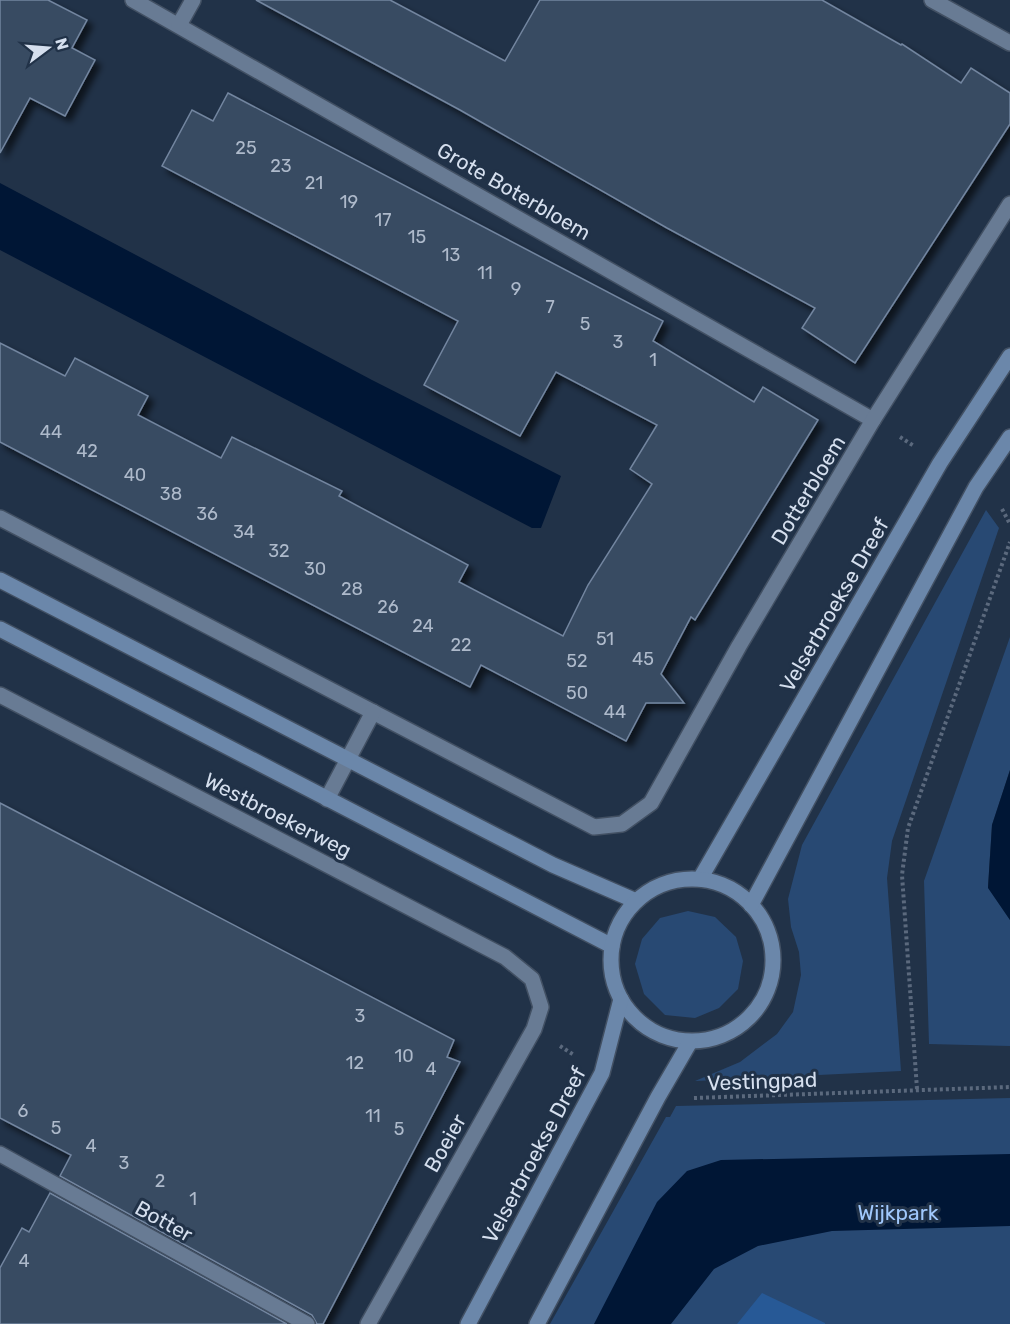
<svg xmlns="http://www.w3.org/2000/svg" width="1010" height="1324" font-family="Rubik,sans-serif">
	<defs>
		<filter id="shadow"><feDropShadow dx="5.5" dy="5.5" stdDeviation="3" flood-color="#0009"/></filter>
	</defs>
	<rect width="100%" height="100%" fill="#213248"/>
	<g fill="#284973">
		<path d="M986,510L999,528L892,841L887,878L901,1071L695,1081L740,1062L777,1034L793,1012L801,975L799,952L791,927L788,899L802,845Z"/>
		<path d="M1010,637V770L992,825L988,887L1010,920V1046L929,1044L924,881Z"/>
		<path d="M688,911L715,917L736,937L743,961L738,989L719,1008L695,1018L665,1015L644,994L635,964L642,939L660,918Z"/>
		<path d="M1010,1098V1324H550L666,1117H670L676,1106Z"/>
	</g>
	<path fill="#275996" d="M762,1293L825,1323V1324H737Z"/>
	<g fill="#001635">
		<path d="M0,183L372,380L561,476L541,528H532L0,250Z"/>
		<path d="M1010,770V920L988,888L992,825Z"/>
		<path d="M1010,1154V1226L832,1231L758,1246L714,1269L671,1324H594L657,1202L687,1171L721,1160Z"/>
	</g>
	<g fill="#394b62" stroke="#7386a0" stroke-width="1.5" filter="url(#shadow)">
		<path d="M0,0H48L87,20L72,48L95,60L65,116L30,98L0,153Z"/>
		<path d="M256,0H390L505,61L540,0H822L901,45L902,44L961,83L971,68L1010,93V124L855,363L802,328L815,308L667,228L460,110Z"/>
		<path d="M228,93L663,321L653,341L754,402L763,387L818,420L695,620L691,617L661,674L684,703H646L626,741L481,665L470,687L0,442V343L65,376L75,358L148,396L138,415L221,458L232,437L342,491L339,496L468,565L459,582L563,636L588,585L652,484L630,469L657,425L556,372L520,436L424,385L458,321L162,166L192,110L213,121Z"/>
		<path d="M0,803L454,1040L447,1057L460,1062L323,1324H317L312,1315L60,1176L71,1155L0,1118Z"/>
		<path d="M50,1193L287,1324H0V1268L22,1228L29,1232Z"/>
	</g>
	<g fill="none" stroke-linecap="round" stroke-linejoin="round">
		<defs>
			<g id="street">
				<path d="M133,0L873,420"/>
				<path d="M932,0L1010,43"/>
				<path d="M179,25L193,0"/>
				<path d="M0,518L594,827L622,824L651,803L739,646L873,420L1010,204"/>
				<path d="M0,695L505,957L532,979L541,1007L534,1029L368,1324"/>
				<path d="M327,799L373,712"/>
				<path d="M0,1154L307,1324"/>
			</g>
			<g id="secondary">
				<path d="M0,580L553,865L636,901"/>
				<path d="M0,629L612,946"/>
				<path d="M700,879L940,463L1010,356"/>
				<circle cx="692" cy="960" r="81"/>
				<path d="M751,905L976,487L1010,437"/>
				<path d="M468,1324L602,1073L621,999"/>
				<path d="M537,1324L658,1097L690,1042"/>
			</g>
		</defs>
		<use href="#street" stroke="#425063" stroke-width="18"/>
		<use href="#secondary" stroke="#425063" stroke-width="18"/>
		<g stroke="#5b697d" stroke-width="4" stroke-dasharray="3 3" stroke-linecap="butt">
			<path d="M900,437L914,446"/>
			<path d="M1002,509L1010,524"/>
			<path d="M560,1046L574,1055"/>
			<path d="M917,1089L902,875L908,828L1010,542"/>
			<path d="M694,1098L1010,1087"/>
		</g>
		<use href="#street" stroke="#687b94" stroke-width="15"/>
		<use href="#secondary" stroke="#6b87aa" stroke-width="15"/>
	</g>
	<g text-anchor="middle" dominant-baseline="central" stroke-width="6" stroke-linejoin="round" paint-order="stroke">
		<g font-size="18" fill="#aebacb">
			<text x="246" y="148">25</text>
			<text x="281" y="166">23</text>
			<text x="314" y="183">21</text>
			<text x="349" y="202">19</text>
			<text x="383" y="220">17</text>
			<text x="417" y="237">15</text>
			<text x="451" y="255">13</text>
			<text x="485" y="273">11</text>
			<text x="516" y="289">9</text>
			<text x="550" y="307">7</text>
			<text x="585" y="324">5</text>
			<text x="618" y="342">3</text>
			<text x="653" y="360">1</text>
			<text x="51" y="432">44</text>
			<text x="87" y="451">42</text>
			<text x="135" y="475">40</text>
			<text x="171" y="494">38</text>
			<text x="207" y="514">36</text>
			<text x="244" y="532">34</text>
			<text x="279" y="551">32</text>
			<text x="315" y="569">30</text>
			<text x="352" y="589">28</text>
			<text x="388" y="607">26</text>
			<text x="423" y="626">24</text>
			<text x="605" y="639">51</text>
			<text x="461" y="645">22</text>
			<text x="643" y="659">45</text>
			<text x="577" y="661">52</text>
			<text x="577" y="693">50</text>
			<text x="615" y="712">44</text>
			<text x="360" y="1016">3</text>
			<text x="404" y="1056">10</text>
			<text x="355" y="1063">12</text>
			<text x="431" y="1069">4</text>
			<text x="23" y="1111">6</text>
			<text x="373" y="1116">11</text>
			<text x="56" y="1128">5</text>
			<text x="399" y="1129">5</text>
			<text x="91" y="1146">4</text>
			<text x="124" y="1163">3</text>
			<text x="160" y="1181">2</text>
			<text x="193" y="1199">1</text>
			<text x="24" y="1261">4</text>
		</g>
		<g font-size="21" fill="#d5dfee" stroke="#213248">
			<text transform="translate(514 191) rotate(30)">Grote Boterbloem</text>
			<text transform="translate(808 490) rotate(-59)">Dotterbloem</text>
			<text transform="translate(834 605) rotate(-60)">Velserbroekse Dreef</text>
			<text transform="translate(278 815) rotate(27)">Westbroekerweg</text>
			<text transform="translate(762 1081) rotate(-2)">Vestingpad</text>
			<text transform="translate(445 1143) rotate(-61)">Boeier</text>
			<text transform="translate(534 1155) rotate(-62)">Velserbroekse Dreef</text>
			<text transform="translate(164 1221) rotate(29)">Botter</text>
		</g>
		<g font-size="21" fill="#a0c8fc" stroke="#213248">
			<text x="898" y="1212">Wijkpark</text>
		</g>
	</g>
	<g transform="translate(48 48) rotate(74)" stroke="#213248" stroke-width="4.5" paint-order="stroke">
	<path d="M0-4.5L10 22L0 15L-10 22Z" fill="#d5dfee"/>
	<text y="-9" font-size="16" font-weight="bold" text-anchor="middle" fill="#d5dfee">N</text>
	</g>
</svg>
